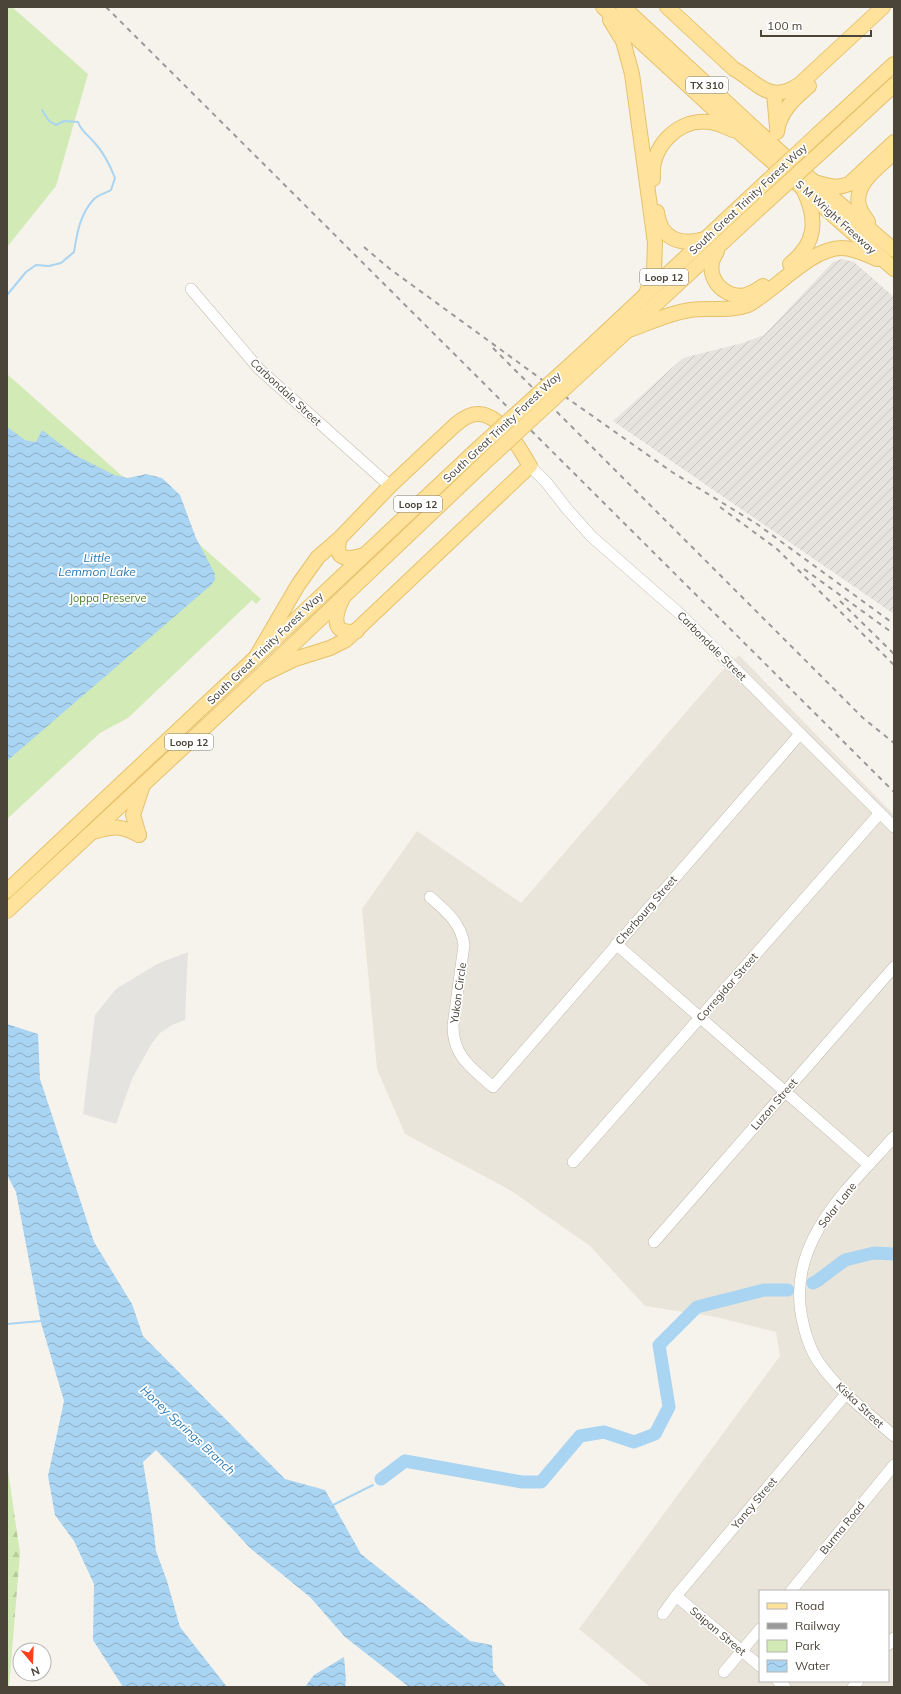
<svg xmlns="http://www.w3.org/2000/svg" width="901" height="1694" font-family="Mulish,sans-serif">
	<defs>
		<pattern id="industrial-furrows" width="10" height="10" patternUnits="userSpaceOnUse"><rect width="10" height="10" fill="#e6e2dd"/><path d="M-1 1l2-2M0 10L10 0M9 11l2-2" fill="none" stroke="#c7c3be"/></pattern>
		<pattern id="forest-firs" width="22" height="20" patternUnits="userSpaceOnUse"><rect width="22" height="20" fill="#d2eab5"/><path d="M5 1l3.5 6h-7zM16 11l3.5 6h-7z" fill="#b6ca9c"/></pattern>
		<pattern id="water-waves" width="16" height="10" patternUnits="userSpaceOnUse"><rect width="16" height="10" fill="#a9d4f2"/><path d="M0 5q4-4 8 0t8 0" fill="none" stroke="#8caec5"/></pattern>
	</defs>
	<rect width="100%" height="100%" fill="#f6f3ec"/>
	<path fill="#eae5da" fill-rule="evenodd" d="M739,655L894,815V1687H650L579,1629L780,1356L776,1332L716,1317L645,1306L590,1246L510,1190L405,1134L377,1069L362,909L417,831L521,903L719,674ZM760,1591H888V1681H760Z"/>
	<path fill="url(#industrial-furrows)" d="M842,259L854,262L894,297V614L613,421L683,358L743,343L764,335L833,262Z"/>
	<path fill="url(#forest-firs)" d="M7,1464L20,1553L9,1687H7Z"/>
	<g fill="#d2eab5">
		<path d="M7,7H12L88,74L56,186L7,247Z"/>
		<path d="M7,374L261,599L256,604L252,600L128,718L100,733L7,819Z"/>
	</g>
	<path fill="#e5e3e0" d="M188,952L185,1020L172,1025L160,1033L152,1043L132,1079L116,1124L83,1114L95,1015L116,989L157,964Z"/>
	<g fill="url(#water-waves)">
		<path d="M7,427L25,440L36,442L42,430L75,455L114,475L128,478L146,474L162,478L180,495L196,538L215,574V580L210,586L7,761Z"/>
		<path d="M7,1024L38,1034L40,1079L94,1242L132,1304L143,1336L285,1479L325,1490L361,1554L470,1641L492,1645L493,1671L506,1687H409L345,1637L310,1597L251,1549L192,1486L156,1450L143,1462L152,1517L156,1551L167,1581L180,1627L227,1687H123L93,1640L94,1584L74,1541L55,1515L48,1476L64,1401L41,1323L16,1192L7,1175Z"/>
		<path d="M344,1657L346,1680L345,1687H305L314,1675Z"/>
	</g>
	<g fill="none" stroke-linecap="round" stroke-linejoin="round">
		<g stroke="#a9d4f2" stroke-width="2">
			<path d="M7,295L26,272L36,265L49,266L61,263L74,252C77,233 80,214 94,199C98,195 106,193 111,190L115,178C110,165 104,153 94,142C88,135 81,131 78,122L64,121L56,125L49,121L42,110"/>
			<path d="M7,1324L41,1321"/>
			<path d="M331,1506L373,1485"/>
		</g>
		<g stroke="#a9d4f2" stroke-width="13">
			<path d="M813,1283L817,1281L845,1260L874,1253L894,1254"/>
			<path d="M381,1479L405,1461L522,1482H541L580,1436L604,1432L634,1442L655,1434L669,1407L659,1345L697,1307L764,1290H788"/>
		</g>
		<defs>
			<g id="minor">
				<path d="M191,289L259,369L390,486"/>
				<path d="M530,466L546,482L567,509L592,537L680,614L894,827"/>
				<path d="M430,897C446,911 461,923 464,945L453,1026C453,1057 472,1068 493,1087L800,734"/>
				<path d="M616,944L869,1165"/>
				<path d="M894,1137C850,1187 789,1239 801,1313C804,1330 809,1349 820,1364C840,1392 868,1413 894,1436"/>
				<path d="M573,1162L880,813"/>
				<path d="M654,1242L894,967"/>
				<path d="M791,1591L894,1465"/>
				<path d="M676,1596L760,1666"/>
				<path d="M663,1614L676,1596L846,1394"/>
				<path d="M888,1645L894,1638"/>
				<path d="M724,1672L760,1629"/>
				<path d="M778,1681L785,1687"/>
				<path d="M853,1687L858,1681"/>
			</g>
			<g id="major">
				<path d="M603,7L741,134L894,269"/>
				<path d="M623,7L791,162L894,250"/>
				<path d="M667,7L734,69C759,83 769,105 800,84L883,7"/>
				<path d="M610,20L623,41L632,74L655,243L654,272L646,294"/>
				<path d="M774,93L777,127"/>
				<path d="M777,132C779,112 795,98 809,86"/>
				<path d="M818,134L894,64"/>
				<path d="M829,145L894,85"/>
				<path d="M653,179C650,148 677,118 710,122C718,123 726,127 733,130"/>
				<path d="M818,183C829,186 837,189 849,184L894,142"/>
				<path d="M657,212C660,240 682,246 705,239"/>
				<path d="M868,222C866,218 862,214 860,209C851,185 879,167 894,153"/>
				<path d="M717,251C716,254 713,258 712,262C708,282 727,299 746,295C752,293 758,290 763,286"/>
				<path d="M790,264C816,244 818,220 804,191"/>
				<path d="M629,330C649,323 669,313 690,310C709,307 730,312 748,305C776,290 810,248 842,248C854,248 865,254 877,259"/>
				<path d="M579,357L750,197"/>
				<path d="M588,367L762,206"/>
				<path d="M340,538C333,561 348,560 364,555"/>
				<path d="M342,600C334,616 331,636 357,631"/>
				<path d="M256,657L298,585L318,557L340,538L390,486L455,425C461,420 469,414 477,414C500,413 520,449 530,466L346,640L330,648L295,659L260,676"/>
				<path d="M93,832C114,826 120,825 139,835"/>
				<path d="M139,835L133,815L142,788"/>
				<path d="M7,891L472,454"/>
				<path d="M7,911L260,676L482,465"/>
			</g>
		</defs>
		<use href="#minor" stroke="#c2bbae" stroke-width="12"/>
		<use href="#major" stroke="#e6c16a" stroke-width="16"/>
		<use href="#minor" stroke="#fff" stroke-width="11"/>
		<use href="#major" stroke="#ffe39c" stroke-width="14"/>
		<g stroke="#9a9a9a" stroke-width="2" stroke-dasharray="5 5" stroke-linecap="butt">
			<path d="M106,7L894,792"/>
			<path d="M364,247L390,269L574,403L672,472L757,524L894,624"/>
			<path d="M493,348L863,718L894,743"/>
			<path d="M720,507L777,549L894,665"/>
			<path d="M804,569L894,634"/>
			<path d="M840,601L894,654"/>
		</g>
		<defs>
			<g id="major-bridge">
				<path d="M750,197L818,134"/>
				<path d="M762,206L829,145"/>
				<path d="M472,454L579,357"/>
				<path d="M482,465L588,367"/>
			</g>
		</defs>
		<use href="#major-bridge" stroke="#e6c16a" stroke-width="16" stroke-linecap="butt"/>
		<use href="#major-bridge" stroke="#ffe39c" stroke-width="14"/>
	</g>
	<g text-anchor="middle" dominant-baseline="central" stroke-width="3.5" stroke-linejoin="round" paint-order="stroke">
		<g fill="#fff" stroke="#817c74" stroke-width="1">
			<rect x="686" y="77" width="42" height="16" rx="3"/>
			<rect x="640" y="269" width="48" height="16" rx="3"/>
			<rect x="394" y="496" width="48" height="16" rx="3"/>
			<rect x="165" y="734" width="48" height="16" rx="3"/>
		</g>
		<g font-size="10" font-weight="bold" fill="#4b4439">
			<text x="707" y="85">TX 310</text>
			<text x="664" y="277">Loop 12</text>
			<text x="418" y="504">Loop 12</text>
			<text x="189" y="742">Loop 12</text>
		</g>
		<g font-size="11" fill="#4b4439" stroke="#fff">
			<text transform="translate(748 199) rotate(-43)">South Great Trinity Forest Way</text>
			<text transform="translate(836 217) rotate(42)">S M Wright Freeway</text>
			<text transform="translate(286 392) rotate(43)">Carbondale Street</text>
			<text transform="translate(502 427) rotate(-43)">South Great Trinity Forest Way</text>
			<text transform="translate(712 646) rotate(45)">Carbondale Street</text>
			<text transform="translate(265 648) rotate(-44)">South Great Trinity Forest Way</text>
			<text transform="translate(646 910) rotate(-49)">Cherbourg Street</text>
			<text transform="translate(727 987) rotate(-49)">Corregidor Street</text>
			<text transform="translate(458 993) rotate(-82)">Yukon Circle</text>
			<text transform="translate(774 1104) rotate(-49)">Luzon Street</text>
			<text transform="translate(837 1205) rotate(-52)">Solar Lane</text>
			<text transform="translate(860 1405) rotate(43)">Kiska Street</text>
			<text transform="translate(754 1503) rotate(-50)">Yancy Street</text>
			<text transform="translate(842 1528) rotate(-51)">Burma Road</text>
			<text transform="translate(718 1631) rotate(40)">Saipan Street</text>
		</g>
		<g font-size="11" fill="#4a7f2a" stroke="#fff">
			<text x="108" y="598">Joppa Preserve</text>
		</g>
		<g font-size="12" font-style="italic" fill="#2e7ab2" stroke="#fff">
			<text x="97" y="557">Little<tspan x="97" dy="14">Lemmon Lake</tspan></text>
			<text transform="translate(188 1430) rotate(43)">Honey Springs Branch</text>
		</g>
	</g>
	<rect width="901" height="1694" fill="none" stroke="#4b4439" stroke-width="16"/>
	<rect x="759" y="1590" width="130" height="92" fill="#ffffff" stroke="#b7b4b0"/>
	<rect x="767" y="1603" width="20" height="6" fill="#ffe39c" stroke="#b7b4b0"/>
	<text x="795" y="1610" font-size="12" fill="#4b4439">Road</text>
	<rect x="767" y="1623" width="20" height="6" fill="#9a9a9a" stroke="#b7b4b0"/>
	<text x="795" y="1630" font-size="12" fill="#4b4439">Railway</text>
	<rect x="767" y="1640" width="20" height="12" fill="#d2eab5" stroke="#b7b4b0"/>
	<text x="795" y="1650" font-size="12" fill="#4b4439">Park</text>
	<rect x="767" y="1660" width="20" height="12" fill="url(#water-waves)" stroke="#b7b4b0"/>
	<text x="795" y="1670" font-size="12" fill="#4b4439">Water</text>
	<g transform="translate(32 1662) rotate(161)"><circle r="19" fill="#ffffff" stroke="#b7b4b0"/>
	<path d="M0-3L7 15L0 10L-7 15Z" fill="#fc3f1d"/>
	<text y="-6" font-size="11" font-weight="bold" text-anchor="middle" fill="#4b4439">N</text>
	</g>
	<path d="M761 30v6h110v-6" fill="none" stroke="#4b4439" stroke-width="2"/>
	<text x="767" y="30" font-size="12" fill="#4b4439" stroke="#ffffff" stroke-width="3" paint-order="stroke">100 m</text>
</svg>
